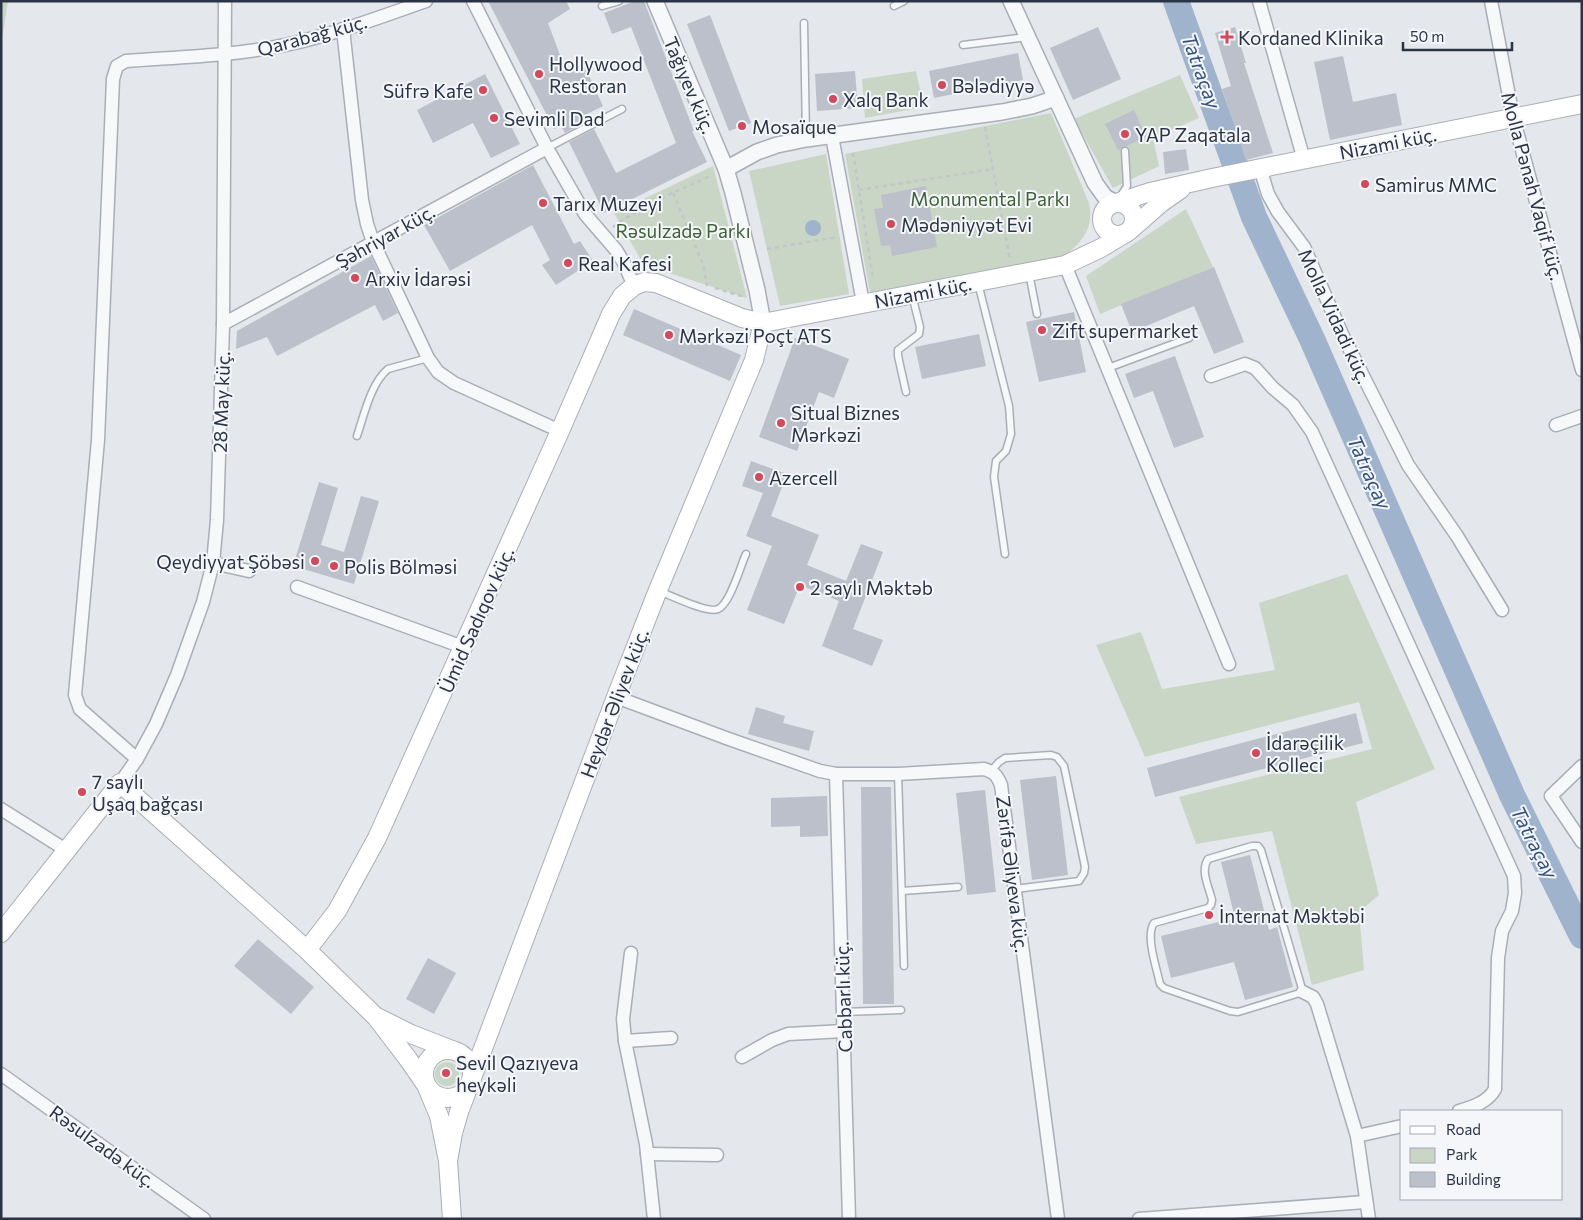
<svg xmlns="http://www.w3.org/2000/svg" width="1583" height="1220" font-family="Commissioner,sans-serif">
	<rect width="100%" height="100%" fill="#e4e7ec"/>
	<g fill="#c9d6c5">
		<path d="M1,1H8L1,46Z"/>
		<path d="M916,71L924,107L865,118L862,79Z"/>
		<path d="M1180,75L1199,118L1153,138L1159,166L1113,188L1074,119Z"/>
		<path d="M1051,113L1089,203C1094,227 1083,242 1064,256L870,293L845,154Z"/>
		<path d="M826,154L849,294L780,306L749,171Z"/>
		<path d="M713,166L746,294L747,298L644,265L614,213Z"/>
		<path d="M1186,209L1213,267L1100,314L1086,276Z"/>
		<path d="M1347,574L1435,769L1356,802L1379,895L1359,912L1364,970L1312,985L1272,831L1196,844L1179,797L1372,749L1359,702L1145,757L1096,645L1141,632L1162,689L1275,670L1259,603Z"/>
		<circle cx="447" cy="1074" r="12"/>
	</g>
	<circle fill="#9fb4cc" cx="813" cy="228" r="8"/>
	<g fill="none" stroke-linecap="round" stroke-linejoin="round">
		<path stroke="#9fb4cc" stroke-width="26" d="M1176,1L1254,217L1312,339L1512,795L1582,936"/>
	</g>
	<g fill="#bbc0ca">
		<path d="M488,1H566L570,9L548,23L566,71L584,65L603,106L587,114L590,120L565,133L561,126L554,129Z"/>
		<path d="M635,1H644L694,131H692L707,162L604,213L569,142L594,129L616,173L676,143L631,27L612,34L604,13Z"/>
		<path d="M710,15L751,123L729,131L687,24Z"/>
		<path d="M1098,27L1121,79L1073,100L1050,48Z"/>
		<path d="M1235,27L1246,63H1244L1273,153L1246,160L1222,89L1231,86L1215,33Z"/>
		<path d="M1018,53L1023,80L934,98L929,71Z"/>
		<path d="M1343,56L1353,102L1396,93L1402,125L1330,140L1314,62Z"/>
		<path d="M855,71L858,108L817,111L815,74Z"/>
		<path d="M485,74L520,144L491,158L473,123L433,143L417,110Z"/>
		<path d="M1134,110L1146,137L1118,150L1105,124Z"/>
		<path d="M1186,149L1189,170L1165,174L1163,152Z"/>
		<path d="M533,165L574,244L580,241L593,261L556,285L542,265L550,260L532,225L450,271L424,225Z"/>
		<path d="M926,186L937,247L892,256L890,245L881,246L874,209L883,208L881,195Z"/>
		<path d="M371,256L398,313L383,321L375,305L277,356L267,337L236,349L237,331Z"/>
		<path d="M1214,267L1244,342L1214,354L1194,306L1132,332L1121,304Z"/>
		<path d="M634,309L741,355L730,381L623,335Z"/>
		<path d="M1074,312L1086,372L1039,382L1026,322Z"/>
		<path d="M979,334L986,366L922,379L915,347Z"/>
		<path d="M795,338L849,359L834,398L819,392L797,451L759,437Z"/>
		<path d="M1175,356L1204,437L1174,448L1153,391L1134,398L1125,374Z"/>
		<path d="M751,461L787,474L771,516L819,535L807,565L846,581L861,544L883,552L853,629L883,640L872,666L822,646L839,601L800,585L784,624L747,610L772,546L746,536L763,493L742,486Z"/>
		<path d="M319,482L338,488L321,545L344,552L361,496L379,501L354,584L293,566Z"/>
		<path d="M756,707L785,716L783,723L814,731L809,751L748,734Z"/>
		<path d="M1356,713L1363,743L1155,797L1147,768Z"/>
		<path d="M1056,776L1068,875L1032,880L1020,780Z"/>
		<path d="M861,787H891L894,1004H863Z"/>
		<path d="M985,790L996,892L967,895L956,793Z"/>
		<path d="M827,796L828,836L800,837V826L771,827V798Z"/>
		<path d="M1250,855L1269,930L1277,927L1293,987L1245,1000L1234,962L1171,978L1161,936L1235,918L1221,862Z"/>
		<path d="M258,939L314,987L291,1014L234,966Z"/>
		<path d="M428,958L456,973L434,1014L406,999Z"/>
	</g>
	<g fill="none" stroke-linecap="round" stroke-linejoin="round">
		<defs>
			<g id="service">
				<path d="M602,6L619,1"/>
				<path d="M894,6L904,1"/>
				<path d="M804,23L806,138"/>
				<path d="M963,45L1027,37"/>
				<path d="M547,148L622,109"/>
				<path d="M1120,197L1127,186L1125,151"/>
				<path d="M1029,273L1037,314"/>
				<path d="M978,283L1009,406L1011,434L1006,451L996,461L994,477L1005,554"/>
				<path d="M1108,368L1189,338"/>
				<path d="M906,392L898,356V350L919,334L920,327L912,295"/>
				<path d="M357,436C364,415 371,383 388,369L428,358"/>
				<path d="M659,591C670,595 708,614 718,609C730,604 740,567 746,554"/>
				<path d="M991,771L999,762L1005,758L1051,755L1057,757L1064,766L1085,867L1084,873L1079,881L1015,889"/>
				<path d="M898,774L904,966"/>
				<path d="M1252,846H1258L1261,850L1303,992L1238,1012L1230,1011L1164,988L1160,984C1157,969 1145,936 1154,923L1208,908L1211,905L1212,900C1209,887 1200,871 1208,859Z"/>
				<path d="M902,891L958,887"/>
				<path d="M843,1012L901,1010"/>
			</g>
			<g id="minor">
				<path d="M473,1L547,148L585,214L616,250L624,263L634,286"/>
				<path d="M1259,1L1304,160"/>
				<path d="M1491,1L1513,117L1582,370"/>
				<path d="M343,29L362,200L367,224L373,242L428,358L438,372L454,383L560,431"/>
				<path d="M832,136L863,303"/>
				<path d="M1260,168L1268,194L1278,212L1304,247L1342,334L1408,465L1457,536L1502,610"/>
				<path d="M1065,265L1229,664"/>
				<path d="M223,324L547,148"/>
				<path d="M1211,376L1245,364L1255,368L1273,388L1293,405L1312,432L1514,876L1515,893L1512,911L1502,931L1498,958L1495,1089C1488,1102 1473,1107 1459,1111"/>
				<path d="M1556,425L1582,416"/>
				<path d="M213,563L249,571"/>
				<path d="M297,587L463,647"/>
				<path d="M616,697L726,738L820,771L836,774H898L984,769C994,772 997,775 1001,785L1058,1219"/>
				<path d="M137,759L80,709L75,695L98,440L113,79L117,66L126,61C179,57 232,56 285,45C333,35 380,17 426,1"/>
				<path d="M1582,766L1551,796L1582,842"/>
				<path d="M836,774L849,1219"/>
				<path d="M120,783L137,759L156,724L177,675L203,602L213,563L217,520L223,324L225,1"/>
				<path d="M1,809L66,850"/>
				<path d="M631,953L623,1019L625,1041L646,1144L654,1219"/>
				<path d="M1303,992L1313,997L1317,1004L1357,1136L1369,1219"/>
				<path d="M625,1041L671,1038"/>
				<path d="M742,1057L772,1040L788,1034L844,1031"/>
				<path d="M1,1074L204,1219"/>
				<path d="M1357,1136L1402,1126"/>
				<path d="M647,1154L717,1155"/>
				<path d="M1139,1219L1365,1202"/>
			</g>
			<g id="tertiary">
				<path d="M655,1L726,169"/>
				<path d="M1011,1L1095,183L1105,197L1116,203"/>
				<path d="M763,323L757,290L733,193L726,169L757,152L777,145L806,139L1002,112L1032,106L1056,98"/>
			</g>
			<g id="secondary">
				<circle cx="1118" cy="219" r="16"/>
				<path d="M1116,203L1150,192L1212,178L1582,104"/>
				<path d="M1129,231L1161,203L1181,189"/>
				<path d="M1,933L120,783L307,950L376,1017L408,1059L426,1085L439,1116L448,1161L452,1219"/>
				<path d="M307,950L337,911L377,838L560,431L611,314L622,296L634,286L644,282L656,283L742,318L763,323L1065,265L1101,248L1126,233"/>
				<path d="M379,1018L411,1034L452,1050"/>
				<circle cx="448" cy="1074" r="24"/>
				<path d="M448,1161L453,1133L459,1112L616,697L658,590L754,360L763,323"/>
			</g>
		</defs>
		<use href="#service" stroke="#a9aeb7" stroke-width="9"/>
		<use href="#minor" stroke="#a9aeb7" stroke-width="15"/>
		<use href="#tertiary" stroke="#a9aeb7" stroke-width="18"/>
		<use href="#secondary" stroke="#a9aeb7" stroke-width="20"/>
		<g stroke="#c2c5cb" stroke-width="2.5" stroke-dasharray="4 4" stroke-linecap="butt">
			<path d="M985,127L1010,260"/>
			<path d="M853,153L873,278"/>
			<path d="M859,190L993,169"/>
			<path d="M673,193L704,267L707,286"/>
			<path d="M613,227C643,205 679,190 712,175"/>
			<path d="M767,249L837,237"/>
			<path d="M715,288L741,296L740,301"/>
			<path d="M739,343L740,334"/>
		</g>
		<use href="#service" stroke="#f7f8fa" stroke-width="6"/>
		<use href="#minor" stroke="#f7f8fa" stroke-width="12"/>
		<use href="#tertiary" stroke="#f7f8fa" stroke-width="15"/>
		<use href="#secondary" stroke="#fff" stroke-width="18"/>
	</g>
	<g fill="#d1495b" stroke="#f4f6f9" stroke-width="2">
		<path d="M1224.5 29.5h5v5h5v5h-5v5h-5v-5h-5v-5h5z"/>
		<circle cx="539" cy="74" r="5"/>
		<circle cx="942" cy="85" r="5"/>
		<circle cx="483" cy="90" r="5"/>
		<circle cx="833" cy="99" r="5"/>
		<circle cx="494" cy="118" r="5"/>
		<circle cx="742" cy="126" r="5"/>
		<circle cx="1125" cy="134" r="5"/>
		<circle cx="1365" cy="184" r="5"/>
		<circle cx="543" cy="203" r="5"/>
		<circle cx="891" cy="224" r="5"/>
		<circle cx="568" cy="263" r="5"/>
		<circle cx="355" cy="278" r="5"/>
		<circle cx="1042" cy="330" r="5"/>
		<circle cx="669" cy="335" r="5"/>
		<circle cx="781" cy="423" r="5"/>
		<circle cx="759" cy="477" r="5"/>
		<circle cx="315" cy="561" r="5"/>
		<circle cx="334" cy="566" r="5"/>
		<circle cx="800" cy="587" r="5"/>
		<circle cx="1256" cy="753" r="5"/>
		<circle cx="82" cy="792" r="5"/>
		<circle cx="1209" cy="915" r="5"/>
		<circle cx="446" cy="1073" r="5"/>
	</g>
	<g text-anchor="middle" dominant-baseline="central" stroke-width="4" stroke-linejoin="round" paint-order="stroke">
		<g font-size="19" fill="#2b3445" stroke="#f4f6f9">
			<text transform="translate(312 35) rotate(-15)">Qarabağ küç.</text>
			<text transform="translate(690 85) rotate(67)">Tağıyev küç.</text>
			<text transform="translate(1388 143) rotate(-11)">Nizami küç.</text>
			<text transform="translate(1533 186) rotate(75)">Molla Pənah Vaqif küç.</text>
			<text transform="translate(385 236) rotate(-29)">Şəhriyar küç.</text>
			<text transform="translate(923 292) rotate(-11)">Nizami küç.</text>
			<text transform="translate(1335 316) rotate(65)">Molla Vidadi küç.</text>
			<text transform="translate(221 402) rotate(-88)">28 May küç.</text>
			<text transform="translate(476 620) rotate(-66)">Ümid Sadıqov küç.</text>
			<text transform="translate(614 703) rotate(-69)">Heydər Əliyev küç.</text>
			<text transform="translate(1013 874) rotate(83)">Zərifə Əliyeva küç.</text>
			<text transform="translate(843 997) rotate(-92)">Cabbarlı küç.</text>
			<text transform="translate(103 1146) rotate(36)">Rəsulzadə küç.</text>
		</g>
		<g font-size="19" fill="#2b3445" stroke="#f4f6f9" text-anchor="start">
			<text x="1238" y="37">Kordaned Klinika</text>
			<text x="549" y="63">Hollywood<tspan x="549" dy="22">Restoran</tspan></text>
			<text x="952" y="85">Bələdiyyə</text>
			<text x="473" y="90" text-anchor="end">Süfrə Kafe</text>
			<text x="843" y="99">Xalq Bank</text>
			<text x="504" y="118">Sevimli Dad</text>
			<text x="752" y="126">Mosaïque</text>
			<text x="1135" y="134">YAP Zaqatala</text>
			<text x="1375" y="184">Samirus MMC</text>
			<text x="553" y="203">Tarıx Muzeyi</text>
			<text x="901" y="224">Mədəniyyət Evi</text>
			<text x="578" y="263">Real Kafesi</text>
			<text x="365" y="278">Arxiv İdarəsi</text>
			<text x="1052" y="330">Zift supermarket</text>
			<text x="679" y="335">Mərkəzi Poçt ATS</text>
			<text x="791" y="412">Situal Biznes<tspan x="791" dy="22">Mərkəzi</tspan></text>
			<text x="769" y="477">Azercell</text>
			<text x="305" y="561" text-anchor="end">Qeydiyyat Şöbəsi</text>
			<text x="344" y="566">Polis Bölməsi</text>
			<text x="810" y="587">2 saylı Məktəb</text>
			<text x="1266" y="742">İdarəçilik<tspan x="1266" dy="22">Kolleci</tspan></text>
			<text x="92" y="781">7 saylı<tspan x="92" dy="22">Uşaq bağçası</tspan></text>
			<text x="1219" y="915">İnternat Məktəbi</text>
			<text x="456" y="1062">Sevil Qazıyeva<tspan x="456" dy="22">heykəli</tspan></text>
		</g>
		<g font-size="19" fill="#3f6138" stroke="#f4f6f9">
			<text x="990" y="198">Monumental Parkı</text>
			<text x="683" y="230">Rəsulzadə Parkı</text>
		</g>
		<g font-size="20" font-style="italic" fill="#34527a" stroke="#f4f6f9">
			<text transform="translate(1202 71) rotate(70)">Tatraçay</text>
			<text transform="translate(1370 472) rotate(66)">Tatraçay</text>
			<text transform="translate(1535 842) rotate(63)">Tatraçay</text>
		</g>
	</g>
	<rect width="1583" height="1220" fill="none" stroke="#2b3445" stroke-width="5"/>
	<rect x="1400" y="1110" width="162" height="90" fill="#f4f6f9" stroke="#a4a8b1"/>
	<rect x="1410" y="1126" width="25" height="8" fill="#ffffff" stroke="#a4a8b1"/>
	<text x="1446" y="1135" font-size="15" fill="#2b3445">Road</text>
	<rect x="1410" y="1148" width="25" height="15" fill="#c9d6c5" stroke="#a4a8b1"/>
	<text x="1446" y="1160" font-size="15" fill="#2b3445">Park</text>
	<rect x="1410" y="1172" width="25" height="15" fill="#bbc0ca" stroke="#a4a8b1"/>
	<text x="1446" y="1185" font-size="15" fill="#2b3445">Building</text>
	<path d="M1403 42v8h109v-8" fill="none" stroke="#2b3445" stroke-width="2.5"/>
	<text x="1410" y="42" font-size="15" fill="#2b3445" stroke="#f4f6f9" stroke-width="4" paint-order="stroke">50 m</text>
</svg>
